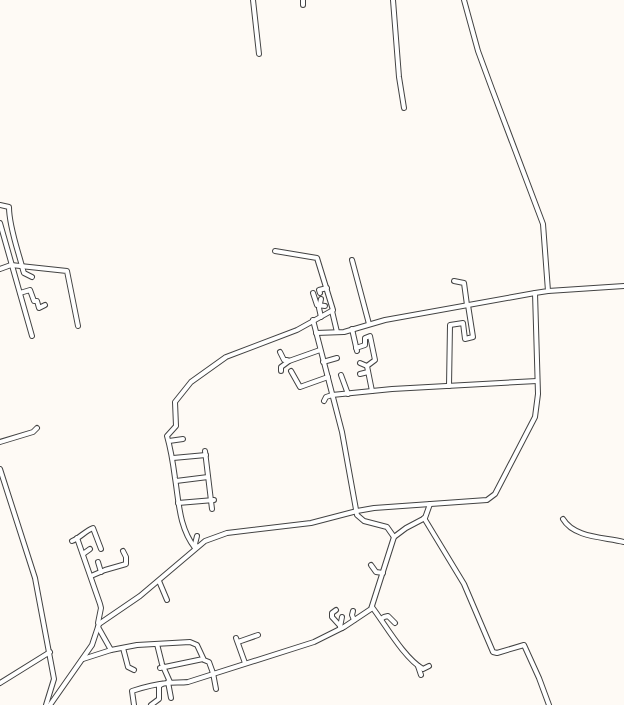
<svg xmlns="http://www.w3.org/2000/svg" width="624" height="705" font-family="Lora,serif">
	<rect width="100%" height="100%" fill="#fefaf5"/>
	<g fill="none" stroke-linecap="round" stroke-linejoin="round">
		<defs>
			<g id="minor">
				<path d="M253,0L259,54"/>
				<path d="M303,0V5"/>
				<path d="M393,0L399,77L404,108"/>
				<path d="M0,205L9,207C9,227 18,250 23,270L24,273L32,277"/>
				<path d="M0,223L32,336"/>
				<path d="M352,260L369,324"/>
				<path d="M0,269L11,265L67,271L78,326"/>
				<path d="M454,281L464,283L467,305"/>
				<path d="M548,291L624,286"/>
				<path d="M20,293L30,290L34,301H37L39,308L45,305"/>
				<path d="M313,293L317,305L325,306"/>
				<path d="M320,293L319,290L327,288"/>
				<path d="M321,299L319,308L321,317"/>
				<path d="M332,311L337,332"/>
				<path d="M313,320L342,432L357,515L364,521L387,527L394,537"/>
				<path d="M352,329L357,351"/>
				<path d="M316,333L344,332L385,320L535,293"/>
				<path d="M356,348L365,345V338L370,336L375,360L367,366L372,391"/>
				<path d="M280,352L284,360H287L289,361L320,350"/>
				<path d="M323,362L337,358"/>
				<path d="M360,363L367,366"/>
				<path d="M281,371V367L289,361"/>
				<path d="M291,371L300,387L328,377"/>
				<path d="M360,374L368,372"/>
				<path d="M341,375L348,394"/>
				<path d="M449,386L450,325L463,323L465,339L473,337L468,305"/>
				<path d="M324,401L326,397L332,395L392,389L537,381"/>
				<path d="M169,441L183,439"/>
				<path d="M0,442L33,432L37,428"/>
				<path d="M205,451L212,509"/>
				<path d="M173,458L206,455"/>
				<path d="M0,469L35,578L54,679L46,705"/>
				<path d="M176,481L208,477"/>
				<path d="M178,503L214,500"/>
				<path d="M424,518L464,584L493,652L497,653L524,645L539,678L549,705"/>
				<path d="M563,519C574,538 605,537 624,542"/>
				<path d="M197,536L195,544L197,547"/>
				<path d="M77,538L100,604L101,608L98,623L99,624"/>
				<path d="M72,541C80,538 85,531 93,528L101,549"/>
				<path d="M195,548C179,527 179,503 175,478C173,463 171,450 167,436L176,426L175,402L191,382L226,357L297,330L333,310L317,258L275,251"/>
				<path d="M83,554L90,549"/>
				<path d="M98,562L101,572"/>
				<path d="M371,565L376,572L383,573"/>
				<path d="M91,576L105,570L126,564V557L123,551"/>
				<path d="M159,581L167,600"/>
				<path d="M372,607C385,624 404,658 423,669L429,666"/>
				<path d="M336,610L332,613V617L342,628"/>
				<path d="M353,611L352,615L354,620"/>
				<path d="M381,619L384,617L388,616L395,623"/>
				<path d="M98,627L111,650"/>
				<path d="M340,627L342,617"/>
				<path d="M236,638L245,663"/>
				<path d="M238,642L258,635"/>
				<path d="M157,644L162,664L170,682"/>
				<path d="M123,648L128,667L134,670"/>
				<path d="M83,659L111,650L137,645L190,642L197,645L204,660L209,662L213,673L216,689"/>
				<path d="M418,666L421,675"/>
				<path d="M160,668L203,659"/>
				<path d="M168,682L171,698"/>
				<path d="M0,683L50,652"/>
				<path d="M50,705L92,645L99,624L140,596L205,541L227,533L311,523L357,511L374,508L487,500L495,494L535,417L538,394L535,293L548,291L543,224L492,89L478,51L464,0"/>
				<path d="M134,705L132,691C144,687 156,684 168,683C174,682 181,683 188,682L314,642L344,627L371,609L394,537L406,528L425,518L430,504"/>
				<path d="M151,705L159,699V686L162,684"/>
			</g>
		</defs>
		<use href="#minor" stroke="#434343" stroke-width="6"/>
		<use href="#minor" stroke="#fff" stroke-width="4"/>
	</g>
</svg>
